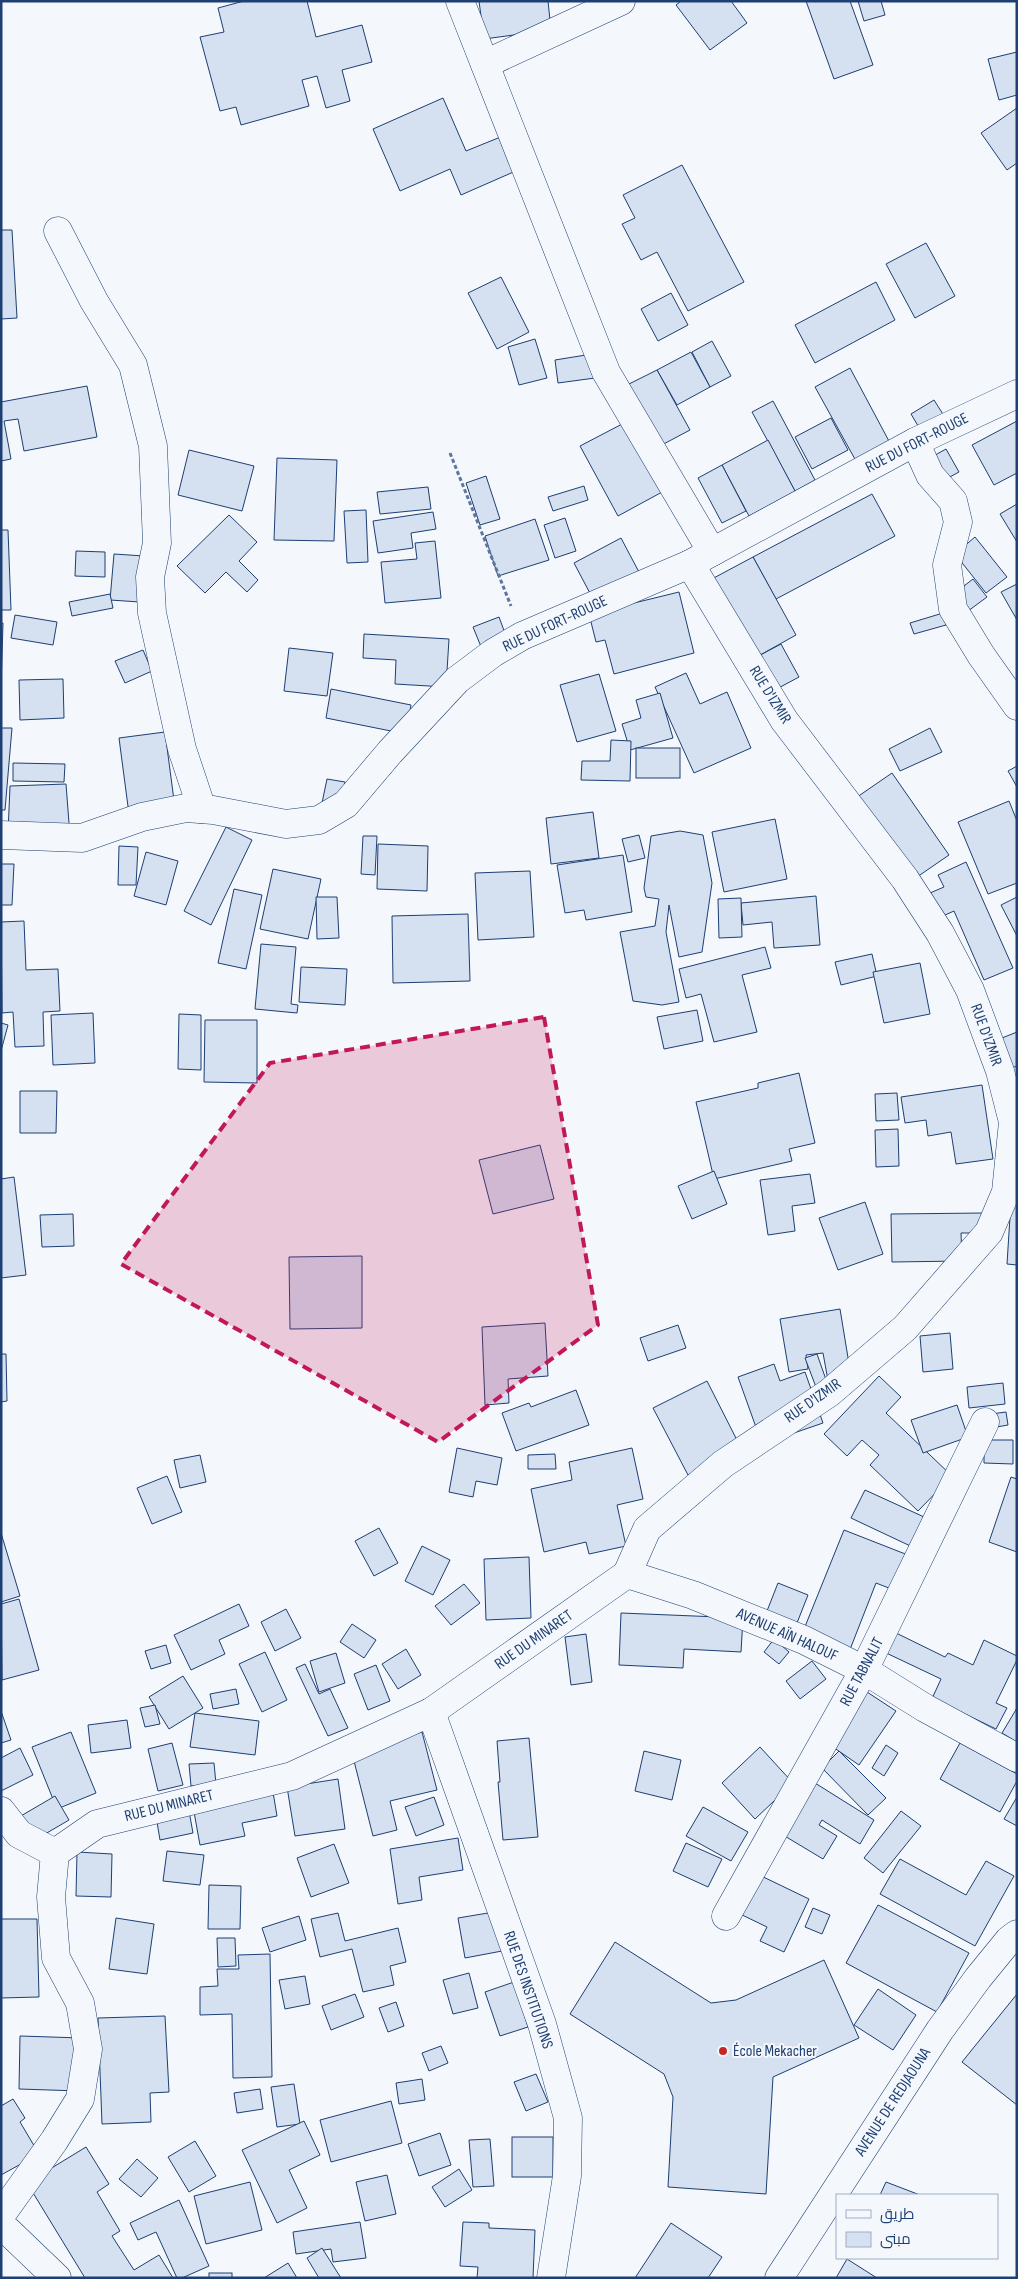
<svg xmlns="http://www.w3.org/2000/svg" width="1018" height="2279" font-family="'Sofia Sans Condensed',Cairo,sans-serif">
	<rect width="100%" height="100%" fill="#f4f7fb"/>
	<g fill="#d5e0f0" stroke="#1d3f73">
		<path d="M244,1H307L316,37L362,25L372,62L342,70L350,101L326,108L317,76L302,80L309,106L241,125L236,107L220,111L200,37L224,32L218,8Z"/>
		<path d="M479,1H548L551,30L484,39Z"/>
		<path d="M681,1H731L747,23L710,50L676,5Z"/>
		<path d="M806,1H850L873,65L834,79Z"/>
		<path d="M858,1H881L885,15L864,21Z"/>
		<path d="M1017,52V95L999,100L988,59Z"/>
		<path d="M443,98L466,151L503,136L518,170L461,195L450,169L400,191L373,129Z"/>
		<path d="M1017,108V163L1007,170L981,133Z"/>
		<path d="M682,165L744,282L688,311L657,252L641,260L622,224L635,218L623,195Z"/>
		<path d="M1,230H12L17,318L1,319Z"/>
		<path d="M926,243L955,296L915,318L886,264Z"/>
		<path d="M501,277L529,332L497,349L468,293Z"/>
		<path d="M876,282L895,320L815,363L795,325Z"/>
		<path d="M671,293L688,325L658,341L641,309Z"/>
		<path d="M535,339L547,378L519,385L508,347Z"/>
		<path d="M712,341L731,376L710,387L692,352Z"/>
		<path d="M691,352L710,387L677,405L657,370Z"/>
		<path d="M592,354L595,378L558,383L555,360Z"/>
		<path d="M850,368L890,443L856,461L815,387Z"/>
		<path d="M657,370L690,430L658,447L625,386Z"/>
		<path d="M87,386L97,437L24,451L18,419L4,421L11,459L1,461V402Z"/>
		<path d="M934,400L948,422L924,436L911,414Z"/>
		<path d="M773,401L815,480L795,491L752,412Z"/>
		<path d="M831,418L848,450L812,469L795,437Z"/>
		<path d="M1017,421V473L994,485L972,445Z"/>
		<path d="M626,422L664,491L618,516L580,446Z"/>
		<path d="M768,440L795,491L749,516L722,465Z"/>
		<path d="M946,449L959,472L933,486L921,463Z"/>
		<path d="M189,450L254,466L242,511L178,495Z"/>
		<path d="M277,458L337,460L334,541L274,540Z"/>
		<path d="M722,465L746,511L722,523L698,478Z"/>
		<path d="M486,476L500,519L480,525L466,483Z"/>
		<path d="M584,486L588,500L553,511L548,497Z"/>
		<path d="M428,487L431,509L380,514L377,492Z"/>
		<path d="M872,494L895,536L776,599L753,557Z"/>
		<path d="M1017,504V542L1000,514Z"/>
		<path d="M366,510L368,562L347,563L344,511Z"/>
		<path d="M433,512L436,529L411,533L413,548L378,553L373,521Z"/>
		<path d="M229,515L257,542L239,561L258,580L247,592L226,572L205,593L177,566Z"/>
		<path d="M565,518L576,551L555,558L544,525Z"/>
		<path d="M535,519L549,560L498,576L485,536Z"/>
		<path d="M1,530H8L11,610H1Z"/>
		<path d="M975,537L1007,577L986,593L955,554Z"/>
		<path d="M621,538L640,574L593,599L574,563Z"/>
		<path d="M435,541L441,598L385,603L381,562L417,559L415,543Z"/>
		<path d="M76,551L105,552V577L75,576Z"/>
		<path d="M114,554L144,556L140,602L110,600Z"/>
		<path d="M753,557L796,635L753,659L710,580Z"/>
		<path d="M973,579L987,597L964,614L951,596Z"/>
		<path d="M1017,584V620L1001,592Z"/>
		<path d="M679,592L694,653L614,674L605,640L596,642L589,614Z"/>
		<path d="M110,594L113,608L72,616L69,602Z"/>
		<path d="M943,613L946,625L914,634L910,623Z"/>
		<path d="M15,615L57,622L53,645L11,638Z"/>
		<path d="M499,617L509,644L484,654L473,627Z"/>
		<path d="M1,623H3L1,687Z"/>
		<path d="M364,634L449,639L446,687L395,684L396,660L363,658Z"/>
		<path d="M781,644L799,677L771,692L753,659Z"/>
		<path d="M289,648L333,653L327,696L284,691Z"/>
		<path d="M143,650L152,671L125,683L115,661Z"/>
		<path d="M686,673L700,704L727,692L751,748L694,773L655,687Z"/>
		<path d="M599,674L616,731L577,742L560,685Z"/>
		<path d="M63,679L64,718L20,720L19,680Z"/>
		<path d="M331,689L411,705L406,734L326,718Z"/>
		<path d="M660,693L673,738L630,750L622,724L641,718L636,700Z"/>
		<path d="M1,728H12L5,810H1Z"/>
		<path d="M930,728L942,752L900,771L889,749Z"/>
		<path d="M165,732L175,808L129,814L119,738Z"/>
		<path d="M611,740L631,741L630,781L581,780L582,761H610Z"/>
		<rect x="636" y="748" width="44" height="30"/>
		<path d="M13,763L65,764L64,782L13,781Z"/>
		<path d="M1017,766V787L1008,771Z"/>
		<path d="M892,773L949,855L904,886L847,804Z"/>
		<path d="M327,779L345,782L341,806L322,803Z"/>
		<path d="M66,784L70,836L8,833L10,786Z"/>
		<path d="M1009,801L1017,821V883L988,894L958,822Z"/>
		<path d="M593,812L599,858L551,864L546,818Z"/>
		<path d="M775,819L787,879L724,892L712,832Z"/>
		<path d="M226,827L252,840L211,925L184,911Z"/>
		<path d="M680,831L703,835L712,883L702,952L679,957L669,905L666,932L679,1002L662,1005L633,1001L620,932L655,926L659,899L646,897L644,888L651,836Z"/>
		<path d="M639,835L645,858L628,862L622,839Z"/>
		<path d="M363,836H377L375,875L361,874Z"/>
		<path d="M378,844L428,846L427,891L377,889Z"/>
		<path d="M119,846L138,847L136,885H118Z"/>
		<path d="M146,852L178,861L166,905L134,896Z"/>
		<path d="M623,855L632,912L586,920L584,910L565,913L557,865Z"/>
		<path d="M966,862L1013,968L984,980L954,911L934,920L923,896L944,887L938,875Z"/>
		<path d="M1,864H14L12,905H1Z"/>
		<path d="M273,869L321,879L308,939L260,929Z"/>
		<path d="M530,871L534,937L478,940L475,873Z"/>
		<path d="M234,889L262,895L246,969L218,963Z"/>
		<path d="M816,896L820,945L774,948L772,922L743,925L741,903Z"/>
		<path d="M316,897H337L339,938L317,939Z"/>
		<path d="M1017,897V936L1001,905Z"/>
		<path d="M741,898L742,937L719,938L718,899Z"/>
		<path d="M468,914L470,981L393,983L392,916Z"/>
		<path d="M24,921L26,970L58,969L60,1011L43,1012L44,1046L15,1047L13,1012L2,1013L1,922Z"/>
		<path d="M261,944L296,947L291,1004L298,1005L297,1013L255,1009Z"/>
		<path d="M765,947L771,968L742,975L757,1032L714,1042L701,994L686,998L679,969Z"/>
		<path d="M872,954L877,976L841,985L835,962Z"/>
		<path d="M920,963L930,1014L884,1023L873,972Z"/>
		<path d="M301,967L347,969L345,1005L299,1002Z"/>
		<path d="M697,1010L703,1041L664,1049L657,1017Z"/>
		<path d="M93,1013L95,1063L53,1065L51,1015Z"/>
		<path d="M179,1014L201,1015V1070L178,1069Z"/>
		<path d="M205,1020H257V1083L204,1082Z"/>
		<path d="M1,1023L8,1025L1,1051Z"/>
		<path d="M1017,1032V1066L1009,1069L997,1040Z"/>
		<path d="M799,1073L815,1143L789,1149L792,1161L714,1179L696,1102L758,1088V1083Z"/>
		<path d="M982,1085L993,1159L956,1164L951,1132L928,1136L926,1120L905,1123L901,1097Z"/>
		<path d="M20,1091H57L56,1133H20Z"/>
		<path d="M897,1093L899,1120L876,1121L875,1094Z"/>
		<path d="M898,1129L899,1166L876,1167L875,1130Z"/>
		<path d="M540,1145L554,1199L493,1214L479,1160Z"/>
		<path d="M714,1171L727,1204L692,1219L678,1186Z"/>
		<path d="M810,1174L815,1203L792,1206L795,1231L768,1235L760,1180Z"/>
		<path d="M14,1177L26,1275L1,1278V1179Z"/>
		<path d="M1011,1201H1017V1265L1007,1264Z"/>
		<path d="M865,1202L883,1254L838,1270L819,1218Z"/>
		<path d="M984,1213L985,1233H961L962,1261L892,1262L891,1214Z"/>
		<path d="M73,1214L74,1246L42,1247L40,1215Z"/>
		<path d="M362,1256V1328L290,1329L289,1257Z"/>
		<path d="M840,1309L852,1382L829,1386L823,1353L806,1355L808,1369L789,1372L780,1319Z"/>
		<path d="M545,1323L548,1376L508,1379L509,1403L485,1405L482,1327Z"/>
		<path d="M678,1325L686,1348L648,1361L640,1338Z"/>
		<path d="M950,1333L953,1369L923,1372L920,1336Z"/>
		<path d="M1,1354H6L7,1401L1,1402Z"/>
		<path d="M817,1354L830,1391L819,1395L805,1358Z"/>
		<path d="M774,1364L780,1381L805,1372L823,1423L762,1444L738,1377Z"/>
		<path d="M879,1376L901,1397L886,1413L952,1476L918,1511L870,1465L879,1455L862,1440L847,1456L824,1434Z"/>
		<path d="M707,1381L741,1448L688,1475L653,1408Z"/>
		<path d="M1003,1383L1005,1404L969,1408L967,1387Z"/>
		<path d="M576,1390L589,1425L516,1451L502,1413L529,1403L531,1407Z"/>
		<path d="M957,1405L968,1437L923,1453L911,1420Z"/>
		<path d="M1006,1412L1008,1425L979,1430L976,1416Z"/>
		<path d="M984,1440H1013V1464L984,1463Z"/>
		<path d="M457,1448L502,1458L497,1485L476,1481L473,1497L449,1492Z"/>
		<path d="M632,1448L643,1499L617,1505L626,1546L589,1554L586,1542L544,1552L531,1489L572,1480L569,1462Z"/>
		<path d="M555,1454L556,1469H528V1455Z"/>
		<path d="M200,1455L206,1482L180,1488L174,1460Z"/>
		<path d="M167,1476L182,1512L152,1524L137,1488Z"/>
		<path d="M1011,1477L1017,1479V1552L989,1542Z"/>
		<path d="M865,1490L935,1522L921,1551L851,1518Z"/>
		<path d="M379,1528L398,1563L374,1576L355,1541Z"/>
		<path d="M844,1530L913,1557L899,1592L876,1583L849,1652L802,1634Z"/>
		<path d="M1,1533L20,1596L1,1602Z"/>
		<path d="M422,1546L450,1560L433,1595L405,1581Z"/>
		<path d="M529,1557L531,1618L486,1620L484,1559Z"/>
		<path d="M778,1583L808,1595L797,1623L767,1611Z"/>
		<path d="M464,1584L480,1603L451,1625L435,1606Z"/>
		<path d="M19,1599L39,1670L2,1680L1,1604Z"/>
		<path d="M239,1604L249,1626L219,1640L225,1654L191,1670L174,1635Z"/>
		<path d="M286,1609L301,1638L275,1651L261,1622Z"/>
		<path d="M621,1613L743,1618L741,1652L684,1649L683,1668L619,1665Z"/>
		<path d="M352,1624L376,1640L364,1658L340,1642Z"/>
		<path d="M892,1631L945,1657L948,1653L973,1665L984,1640L1017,1656V1660L996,1703L1007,1708L996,1729L961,1712L959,1717L930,1703L941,1679L882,1651Z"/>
		<path d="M586,1634L592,1682L571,1685L565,1637Z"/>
		<path d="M774,1639L789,1652L779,1664L764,1652Z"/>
		<path d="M166,1645L171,1663L151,1669L145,1651Z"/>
		<path d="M406,1649L421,1675L398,1689L382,1664Z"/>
		<path d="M265,1652L287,1700L262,1712L239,1664Z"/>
		<path d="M336,1653L345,1683L319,1692L310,1661Z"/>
		<path d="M812,1661L826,1679L800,1699L786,1681Z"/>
		<path d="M305,1664L319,1694L330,1689L348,1728L328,1736L296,1668Z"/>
		<path d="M376,1665L390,1701L368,1710L354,1674Z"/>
		<path d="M183,1676L203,1708L169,1729L149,1697Z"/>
		<path d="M236,1689L239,1704L213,1709L210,1694Z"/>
		<path d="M867,1692L896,1711L859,1765L830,1745Z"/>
		<path d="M155,1705L160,1724L145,1727L140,1708Z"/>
		<path d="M1017,1708V1742L1002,1733Z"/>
		<path d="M1,1711L11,1740L1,1743Z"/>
		<path d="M195,1713L259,1721L255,1755L190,1747Z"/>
		<path d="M127,1720L131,1748L91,1753L88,1725Z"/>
		<path d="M71,1732L96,1793L57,1809L32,1747Z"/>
		<path d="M422,1732L437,1790L390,1801L397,1830L373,1836L351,1749Z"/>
		<path d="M529,1738L538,1837L503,1840L498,1782H500L497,1741Z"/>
		<path d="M172,1743L183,1785L158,1791L148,1749Z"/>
		<path d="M960,1743L1017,1774V1781L1000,1812L940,1779Z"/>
		<path d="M886,1745L898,1753L884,1776L872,1768Z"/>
		<path d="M760,1747L793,1783L755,1819L722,1783Z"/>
		<path d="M20,1748L33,1775L1,1791V1758Z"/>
		<path d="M644,1751L681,1760L672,1800L635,1791Z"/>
		<path d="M839,1751L886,1798L868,1815L822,1768Z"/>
		<path d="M214,1763L216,1784L191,1786L189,1764Z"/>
		<path d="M338,1779L345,1829L295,1836L287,1787Z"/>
		<path d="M815,1783L874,1820L860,1844L822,1820L819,1825L837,1836L823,1859L783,1835Z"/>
		<path d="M272,1786L277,1816L242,1823L245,1836L200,1845L192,1801Z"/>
		<path d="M55,1796L69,1820L28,1844L14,1820Z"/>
		<path d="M434,1797L444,1825L416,1836L405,1807Z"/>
		<path d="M1017,1797V1826L1004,1819Z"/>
		<path d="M703,1807L748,1832L731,1861L686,1836Z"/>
		<path d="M189,1811L193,1833L160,1840L156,1816Z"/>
		<path d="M901,1811L921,1826L883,1873L864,1858Z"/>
		<path d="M458,1838L463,1870L419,1877L422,1900L398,1904L390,1849Z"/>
		<path d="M686,1843L722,1859L708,1887L673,1871Z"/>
		<path d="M334,1844L349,1883L311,1897L297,1858Z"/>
		<path d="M167,1851L204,1855L200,1885L163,1881Z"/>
		<path d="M77,1852L112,1854L111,1897L76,1896Z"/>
		<path d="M900,1859L966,1895L986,1861L1014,1876L975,1946L880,1894Z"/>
		<path d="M755,1873L809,1899L784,1952L760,1941L767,1927L736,1912Z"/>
		<path d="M209,1885L241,1886L240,1929H208Z"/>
		<path d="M878,1905L969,1953L937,2012L846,1963Z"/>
		<path d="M813,1908L830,1915L822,1934L805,1927Z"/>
		<path d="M494,1912L502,1951L465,1958L458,1918Z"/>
		<path d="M338,1913L345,1941L398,1928L406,1962L390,1966L394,1985L363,1992L352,1949L320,1957L311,1919Z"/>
		<path d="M299,1916L306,1940L270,1952L262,1928Z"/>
		<path d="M116,1918L154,1924L147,1974L109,1969Z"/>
		<path d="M1,1919H37L39,1997L1,1998Z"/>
		<path d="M217,1938H235L236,1966L218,1967Z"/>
		<path d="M615,1942L711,2003L736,2000L824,1960L859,2038L773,2077L766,2194L668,2187L673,2097L664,2074L570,2014Z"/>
		<path d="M270,1954L272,2077L233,2078L232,2014L200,2015V1987L218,1986L217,1969H239L238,1955Z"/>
		<path d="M469,1973L478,2008L453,2014L443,1980Z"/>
		<path d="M305,1976L310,2004L285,2009L279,1980Z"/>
		<path d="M514,1982L528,2027L500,2036L485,1992Z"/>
		<path d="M878,1989L916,2015L893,2050L854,2025Z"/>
		<path d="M355,1994L364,2017L331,2030L322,2006Z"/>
		<path d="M1017,1994V2105L962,2062Z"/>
		<path d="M396,2002L404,2026L388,2032L379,2008Z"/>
		<path d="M165,2016L169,2092L150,2093L151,2122L102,2124L98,2018Z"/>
		<path d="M20,2036L82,2038L80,2091L19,2089Z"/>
		<path d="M441,2046L448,2063L429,2071L422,2053Z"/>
		<path d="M536,2074L548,2102L526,2111L514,2082Z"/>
		<path d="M422,2079L425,2100L399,2104L396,2083Z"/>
		<path d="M294,2084L300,2124L277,2127L271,2087Z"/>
		<path d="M260,2089L263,2109L237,2113L234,2093Z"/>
		<path d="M13,2099L25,2118L20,2122L39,2154L1,2175V2106Z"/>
		<path d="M391,2101L402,2143L331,2162L320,2120Z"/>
		<path d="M304,2121L320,2155L289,2170L307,2208L277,2223L242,2150Z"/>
		<path d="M440,2133L451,2165L419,2176L408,2144Z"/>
		<rect x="512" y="2137" width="41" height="40"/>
		<path d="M490,2139L494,2186L473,2187L469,2140Z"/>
		<path d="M195,2141L216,2176L189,2192L168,2157Z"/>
		<path d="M86,2147L109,2184L97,2192L120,2231L112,2236L134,2270L159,2255L173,2278H85L27,2183Z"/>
		<path d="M137,2159L158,2178L141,2197L119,2179Z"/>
		<path d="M459,2169L472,2190L445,2207L432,2187Z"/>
		<path d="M387,2175L396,2214L365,2221L356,2182Z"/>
		<path d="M250,2182L262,2230L206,2244L194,2196Z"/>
		<path d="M886,2182L920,2195H880Z"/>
		<path d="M179,2200L209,2266L182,2278H177L156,2232L138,2240L130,2223Z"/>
		<path d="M360,2222L366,2258L333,2262L331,2249L296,2254L293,2232Z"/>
		<path d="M463,2222L489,2223V2228L535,2230L533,2278H477L478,2267L460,2266Z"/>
		<path d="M671,2223L722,2257L708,2278H635Z"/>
		<path d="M322,2248L341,2278H319L307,2258Z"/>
		<path d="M847,2259L877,2278H836Z"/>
		<path d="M288,2263L297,2278H264Z"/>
		<rect x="209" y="2273" width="23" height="5"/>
	</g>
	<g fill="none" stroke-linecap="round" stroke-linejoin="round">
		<defs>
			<g id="street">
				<path d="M460,1L606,372L712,552"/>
				<path d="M485,64L621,1"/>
				<path d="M58,231L94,301L133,365L153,446L157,543L150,577L152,613L182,749L202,809"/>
				<path d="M915,442L930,475L953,501L958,522L947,565L953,609L981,655L1017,706"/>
				<path d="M1,835L82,838L142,817L186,808L213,810L286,824L319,820L346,804L390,752L457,680L493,653L522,636L690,564L915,442L1017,394"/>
				<path d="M627,1574L647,1529L723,1464L829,1393L905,1328L989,1232L1006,1192L1013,1122L1000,1071L970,990L940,933L905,879L784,720L690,564"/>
				<path d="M627,1574L693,1595L804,1640L864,1670L925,1708L1017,1758"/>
				<path d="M431,1712L542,2024L568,2118L567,2176L551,2278"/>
				<path d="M1,1811L19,1834L55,1853"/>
				<path d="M726,1916L864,1670L985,1422"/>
				<path d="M1,2215L54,2141L80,2099L88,2049L80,2003L56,1958L51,1897L55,1853L97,1824L292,1776L431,1712L627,1574"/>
				<path d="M1,2228L8,2231L57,2278"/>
			</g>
			<path id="secondary" d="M779,2278L940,2030L978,1978L1009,1940L1017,1934"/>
		</defs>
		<use href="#street" stroke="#1d3f73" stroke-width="29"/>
		<use href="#secondary" stroke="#1d3f73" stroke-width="29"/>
		<path stroke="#5e769c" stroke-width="3" stroke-dasharray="4 2.5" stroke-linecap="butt" d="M450,453L511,606"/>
		<use href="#street" stroke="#f4f7fb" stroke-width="28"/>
		<use href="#secondary" stroke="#f4f7fb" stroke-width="28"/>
	</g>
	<path fill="#c2185b" fill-opacity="0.2" stroke="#c2185b" stroke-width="4" stroke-dasharray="10 6" stroke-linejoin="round" d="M544,1017L598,1325L438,1442L121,1264L270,1063Z"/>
	<circle fill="#c62828" stroke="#f4f7fb" stroke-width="2" cx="723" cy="2051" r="5"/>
	<g text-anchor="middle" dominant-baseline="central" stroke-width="4" stroke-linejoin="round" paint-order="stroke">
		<g font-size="16" fill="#1d3f73" stroke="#f4f7fb">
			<text transform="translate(917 443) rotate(-27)">RUE DU FORT-ROUGE</text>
			<text transform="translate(555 624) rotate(-25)">RUE DU FORT-ROUGE</text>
			<text transform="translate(770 695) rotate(58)">RUE D'IZMIR</text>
			<text transform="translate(986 1035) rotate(70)">RUE D'IZMIR</text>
			<text transform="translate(813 1401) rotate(-35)">RUE D'IZMIR</text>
			<text transform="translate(787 1635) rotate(24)">AVENUE AÏN HALOUF</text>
			<text transform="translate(534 1640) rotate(-35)">RUE DU MINARET</text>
			<text transform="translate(862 1672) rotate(-62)">RUE TABNALIT</text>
			<text transform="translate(169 1806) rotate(-14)">RUE DU MINARET</text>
			<text transform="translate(528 1990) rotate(71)">RUE DES INSTITUTIONS</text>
			<text transform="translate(893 2102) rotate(-57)">AVENUE DE REDJAOUNA</text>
		</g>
		<g font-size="16" fill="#1d3f73" stroke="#f4f7fb" text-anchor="start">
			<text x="733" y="2051">École Mekacher</text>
		</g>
	</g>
	<rect width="1018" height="2279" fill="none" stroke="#1d3f73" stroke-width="5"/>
	<rect x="836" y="2194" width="162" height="65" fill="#f4f7fb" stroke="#9eadc5"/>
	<rect x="846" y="2210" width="25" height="8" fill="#f4f7fb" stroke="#9eadc5"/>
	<text x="880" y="2219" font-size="15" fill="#1d3f73">طريق</text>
	<rect x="846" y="2232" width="25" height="15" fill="#d5e0f0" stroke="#9eadc5"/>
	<text x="880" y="2244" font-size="15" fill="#1d3f73">مبنى</text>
</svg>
